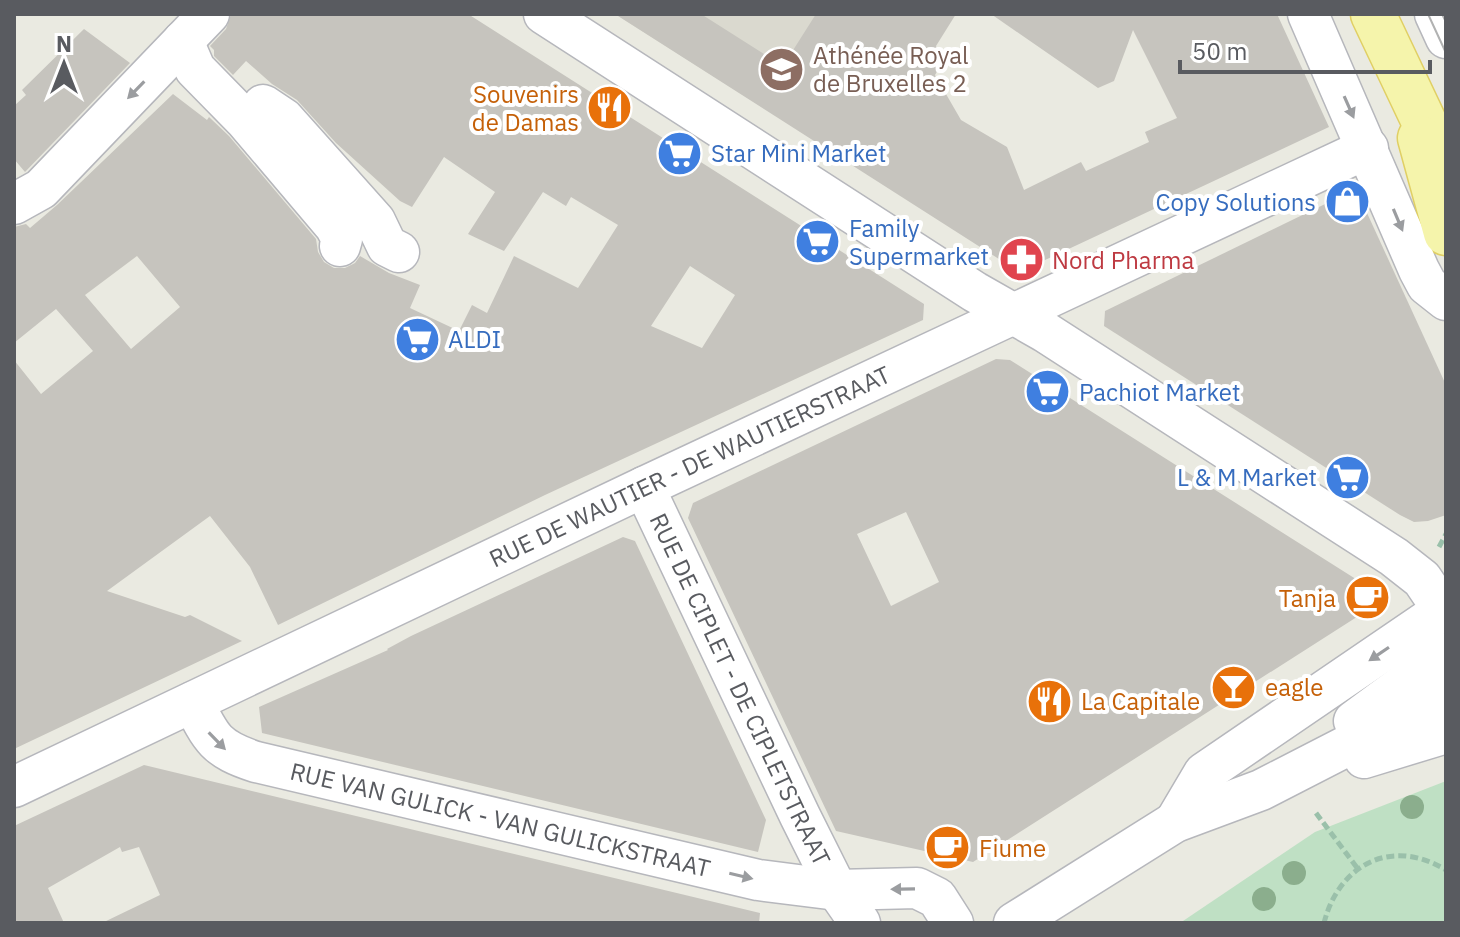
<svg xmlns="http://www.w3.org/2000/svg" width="1460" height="937" font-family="'IBM Plex Sans',sans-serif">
	<rect width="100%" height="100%" fill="#eaeae1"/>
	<path fill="#dad9cf" d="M615,14H896L816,141Z"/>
	<path fill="#bfe0c4" d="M1446,781V923H1180L1315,832Z"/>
	<g fill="#c6c4be" fill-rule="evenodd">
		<path d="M231,14H468L924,304L923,320L545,495L278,625L250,567L210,516L107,591L185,617L190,615L242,641L14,749V360L41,394L93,351L56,309L14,343V227L26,224L30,228L57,205L173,94L207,120L209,117L229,136L316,239L318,252L324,262L334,268H345L355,263L360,256L389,273L420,285L410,308L459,331L472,305L487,313L514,256L578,288L618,225L571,197L566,206L543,192L504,251L468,234L495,192L444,157L412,207L400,201L336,143L297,100L272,84L246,61L233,75L214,56V50L210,46L226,29ZM137,256L180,307L131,349L85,295ZM690,266L735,295L702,348L651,326Z"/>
		<path d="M615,14H701L783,66L816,14H956L936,46L942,63L935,75L961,120L1007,147L1024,190L1081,162L1086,171L1149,142L1145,132L1177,118L1133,30L1114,81L1098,88L991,14H1277L1329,127L1028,268H1013Z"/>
		<path d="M84,29L130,63L25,172L14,159V106L26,95L22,90Z"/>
		<path d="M1356,189L1446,385V515L1428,521L1414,522L1400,515L1104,326L1105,311Z"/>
		<path d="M996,359L1010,360L1370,588L1374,606L973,862L836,831L688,518L693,503ZM906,512L939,582L891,606L857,534Z"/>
		<path d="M623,537L635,541L766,820L758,852L262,733L259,707L388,650L387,649L411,636Z"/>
		<path d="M144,765L760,913L759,923H102L160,895L139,847L122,852L120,847L48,888L64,923H14V826Z"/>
	</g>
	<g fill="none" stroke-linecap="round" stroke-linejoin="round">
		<defs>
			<g id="minor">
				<path d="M544,14L975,292L1045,332L1394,557L1422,579L1443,610"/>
				<path d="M1308,14L1419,270L1427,285L1446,300"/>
				<path d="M1435,14L1446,38"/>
				<path d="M183,41L195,69L246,121L335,226L342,239L340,246"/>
				<path d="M263,105L284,119L375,221L387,246L399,252"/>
				<path d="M14,204L41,189L209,14"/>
				<path id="s1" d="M644,487L800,816L837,890L860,923"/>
				<path id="s2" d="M193,702C211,739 216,749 256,762L758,880L837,890L917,888L937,898L953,923"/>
				<path d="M1354,721L1446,653"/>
				<path d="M1364,758L1446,733"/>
				<path id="s3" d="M14,787L644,487L1368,148"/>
				<path d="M1175,822L1204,773L1446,608"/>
				<path d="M1014,923L1175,822L1261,790L1446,695"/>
			</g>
			<g id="major">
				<path d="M1373,14L1446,168"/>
				<path d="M1420,138L1446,233"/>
			</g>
		</defs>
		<use href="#minor" stroke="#b6b7bc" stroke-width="43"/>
		<use href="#major" stroke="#e0cf64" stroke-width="47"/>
		<g stroke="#9ac0aa" stroke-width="5" stroke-dasharray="8 4" stroke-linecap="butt">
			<path d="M1439,547L1446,534"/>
			<path d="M1316,813L1358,869"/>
			<path d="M1324,923C1339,864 1392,837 1446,870"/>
		</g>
		<use href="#minor" stroke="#fff" stroke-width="40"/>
		<use href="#major" stroke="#f5f4ab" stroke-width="44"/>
		<g stroke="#b1b2b2" stroke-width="2">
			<path d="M1428,14L1446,53"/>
			<path d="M1442,14L1446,22"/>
		</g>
	</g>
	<g fill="#8bae8d">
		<circle cx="1412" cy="807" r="12"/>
		<circle cx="1294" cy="873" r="12"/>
		<circle cx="1264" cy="899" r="12"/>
	</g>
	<defs><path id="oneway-solid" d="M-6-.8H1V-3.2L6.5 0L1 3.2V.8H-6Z" transform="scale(2)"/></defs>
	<g fill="#9b9da0">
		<use href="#oneway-solid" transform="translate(136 90) rotate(134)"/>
		<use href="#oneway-solid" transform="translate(1349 107) rotate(66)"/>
		<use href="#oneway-solid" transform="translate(1398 220) rotate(67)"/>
		<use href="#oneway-solid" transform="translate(1379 654) rotate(146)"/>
		<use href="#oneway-solid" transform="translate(217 741) rotate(46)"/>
		<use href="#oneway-solid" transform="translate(741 876) rotate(13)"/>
		<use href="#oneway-solid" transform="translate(903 889) rotate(179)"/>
	</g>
	<defs>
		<symbol id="school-disc" viewBox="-11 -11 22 22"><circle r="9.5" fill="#8d6e63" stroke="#fff"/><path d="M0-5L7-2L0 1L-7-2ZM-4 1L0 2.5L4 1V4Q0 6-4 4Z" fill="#fff"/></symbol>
		<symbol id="restaurant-disc" viewBox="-11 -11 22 22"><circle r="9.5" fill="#e8710a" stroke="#fff"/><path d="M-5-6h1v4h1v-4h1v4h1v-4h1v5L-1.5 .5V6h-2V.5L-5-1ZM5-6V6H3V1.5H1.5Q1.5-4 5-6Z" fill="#fff"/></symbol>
		<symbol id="supermarket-disc" viewBox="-11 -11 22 22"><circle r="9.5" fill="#3f7fe0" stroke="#fff"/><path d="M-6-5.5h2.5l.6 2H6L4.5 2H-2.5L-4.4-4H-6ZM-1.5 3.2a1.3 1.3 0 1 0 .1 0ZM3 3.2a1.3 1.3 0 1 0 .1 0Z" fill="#fff"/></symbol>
		<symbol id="shop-disc" viewBox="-11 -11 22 22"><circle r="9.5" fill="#3f7fe0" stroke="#fff"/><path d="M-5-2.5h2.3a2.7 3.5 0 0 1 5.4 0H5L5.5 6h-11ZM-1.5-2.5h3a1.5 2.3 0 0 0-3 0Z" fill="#fff"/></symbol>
		<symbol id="pharmacy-disc" viewBox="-11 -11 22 22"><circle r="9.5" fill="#e0444e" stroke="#fff"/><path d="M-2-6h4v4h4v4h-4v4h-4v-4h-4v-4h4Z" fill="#fff"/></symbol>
		<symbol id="cafe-disc" viewBox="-11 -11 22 22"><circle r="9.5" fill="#e8710a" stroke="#fff"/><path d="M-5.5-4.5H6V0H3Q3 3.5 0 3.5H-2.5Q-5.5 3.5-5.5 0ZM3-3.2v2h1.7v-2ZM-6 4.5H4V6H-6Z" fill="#fff"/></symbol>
		<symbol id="bar-disc" viewBox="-11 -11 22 22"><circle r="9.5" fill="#e8710a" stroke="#fff"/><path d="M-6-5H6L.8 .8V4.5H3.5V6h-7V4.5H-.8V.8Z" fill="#fff"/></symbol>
	</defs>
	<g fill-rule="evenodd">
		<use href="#school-disc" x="756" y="44" width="51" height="51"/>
		<use href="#restaurant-disc" x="584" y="82" width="51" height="51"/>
		<use href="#supermarket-disc" x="654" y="128" width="51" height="51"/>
		<use href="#shop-disc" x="1322" y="176" width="51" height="51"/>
		<use href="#supermarket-disc" x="792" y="216" width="51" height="51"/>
		<use href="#pharmacy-disc" x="996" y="234" width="51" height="51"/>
		<use href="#supermarket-disc" x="392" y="314" width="51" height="51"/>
		<use href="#supermarket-disc" x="1022" y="366" width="51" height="51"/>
		<use href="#supermarket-disc" x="1322" y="452" width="51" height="51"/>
		<use href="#cafe-disc" x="1342" y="572" width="51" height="51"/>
		<use href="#bar-disc" x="1208" y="662" width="51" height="51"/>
		<use href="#restaurant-disc" x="1024" y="676" width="51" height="51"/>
		<use href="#cafe-disc" x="922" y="822" width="51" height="51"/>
	</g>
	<g text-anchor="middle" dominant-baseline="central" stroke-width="8" stroke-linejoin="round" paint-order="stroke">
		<g font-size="24" fill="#785e54" stroke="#fff" text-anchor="start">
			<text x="813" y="55">Athénée Royal<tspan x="813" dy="28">de Bruxelles 2</tspan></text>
		</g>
		<g font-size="24" fill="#c56008" stroke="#fff" text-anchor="start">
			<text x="579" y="94" text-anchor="end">Souvenirs<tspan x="579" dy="28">de Damas</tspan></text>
			<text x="1336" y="598" text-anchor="end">Tanja</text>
			<text x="1265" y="687">eagle</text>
			<text x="1081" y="701">La Capitale</text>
			<text x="979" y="848">Fiume</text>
		</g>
		<g font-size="24" fill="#366cbe" stroke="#fff" text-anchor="start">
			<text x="711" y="153">Star Mini Market</text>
			<text x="1316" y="202" text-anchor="end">Copy Solutions</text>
			<text x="849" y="228">Family<tspan x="849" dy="28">Supermarket</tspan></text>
			<text x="448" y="339">ALDI</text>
			<text x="1079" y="392">Pachiot Market</text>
			<text x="1317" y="477" text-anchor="end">L &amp; M Market</text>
		</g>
		<g font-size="24" fill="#be3a42" stroke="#fff" text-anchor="start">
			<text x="1052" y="260">Nord Pharma</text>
		</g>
		<g font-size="24" fill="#595b60" stroke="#fff">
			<text stroke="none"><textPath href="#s3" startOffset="748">RUE DE WAUTIER - DE WAUTIERSTRAAT</textPath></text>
			<text stroke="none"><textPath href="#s1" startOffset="224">RUE DE CIPLET - DE CIPLETSTRAAT</textPath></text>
			<text stroke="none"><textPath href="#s2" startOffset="342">RUE VAN GULICK - VAN GULICKSTRAAT</textPath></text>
		</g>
	</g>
	<rect width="1460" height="937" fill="none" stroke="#595b60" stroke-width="32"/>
	<g transform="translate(64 64)" stroke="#ffffff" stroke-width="6" paint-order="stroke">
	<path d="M0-6L14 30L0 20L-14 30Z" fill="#595b60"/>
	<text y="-12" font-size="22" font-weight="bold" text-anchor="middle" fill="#595b60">N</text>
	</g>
	<path d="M1180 60v12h250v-12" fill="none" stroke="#595b60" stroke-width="4"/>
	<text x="1192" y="60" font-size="24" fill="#595b60" stroke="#ffffff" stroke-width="6" paint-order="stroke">50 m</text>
</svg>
